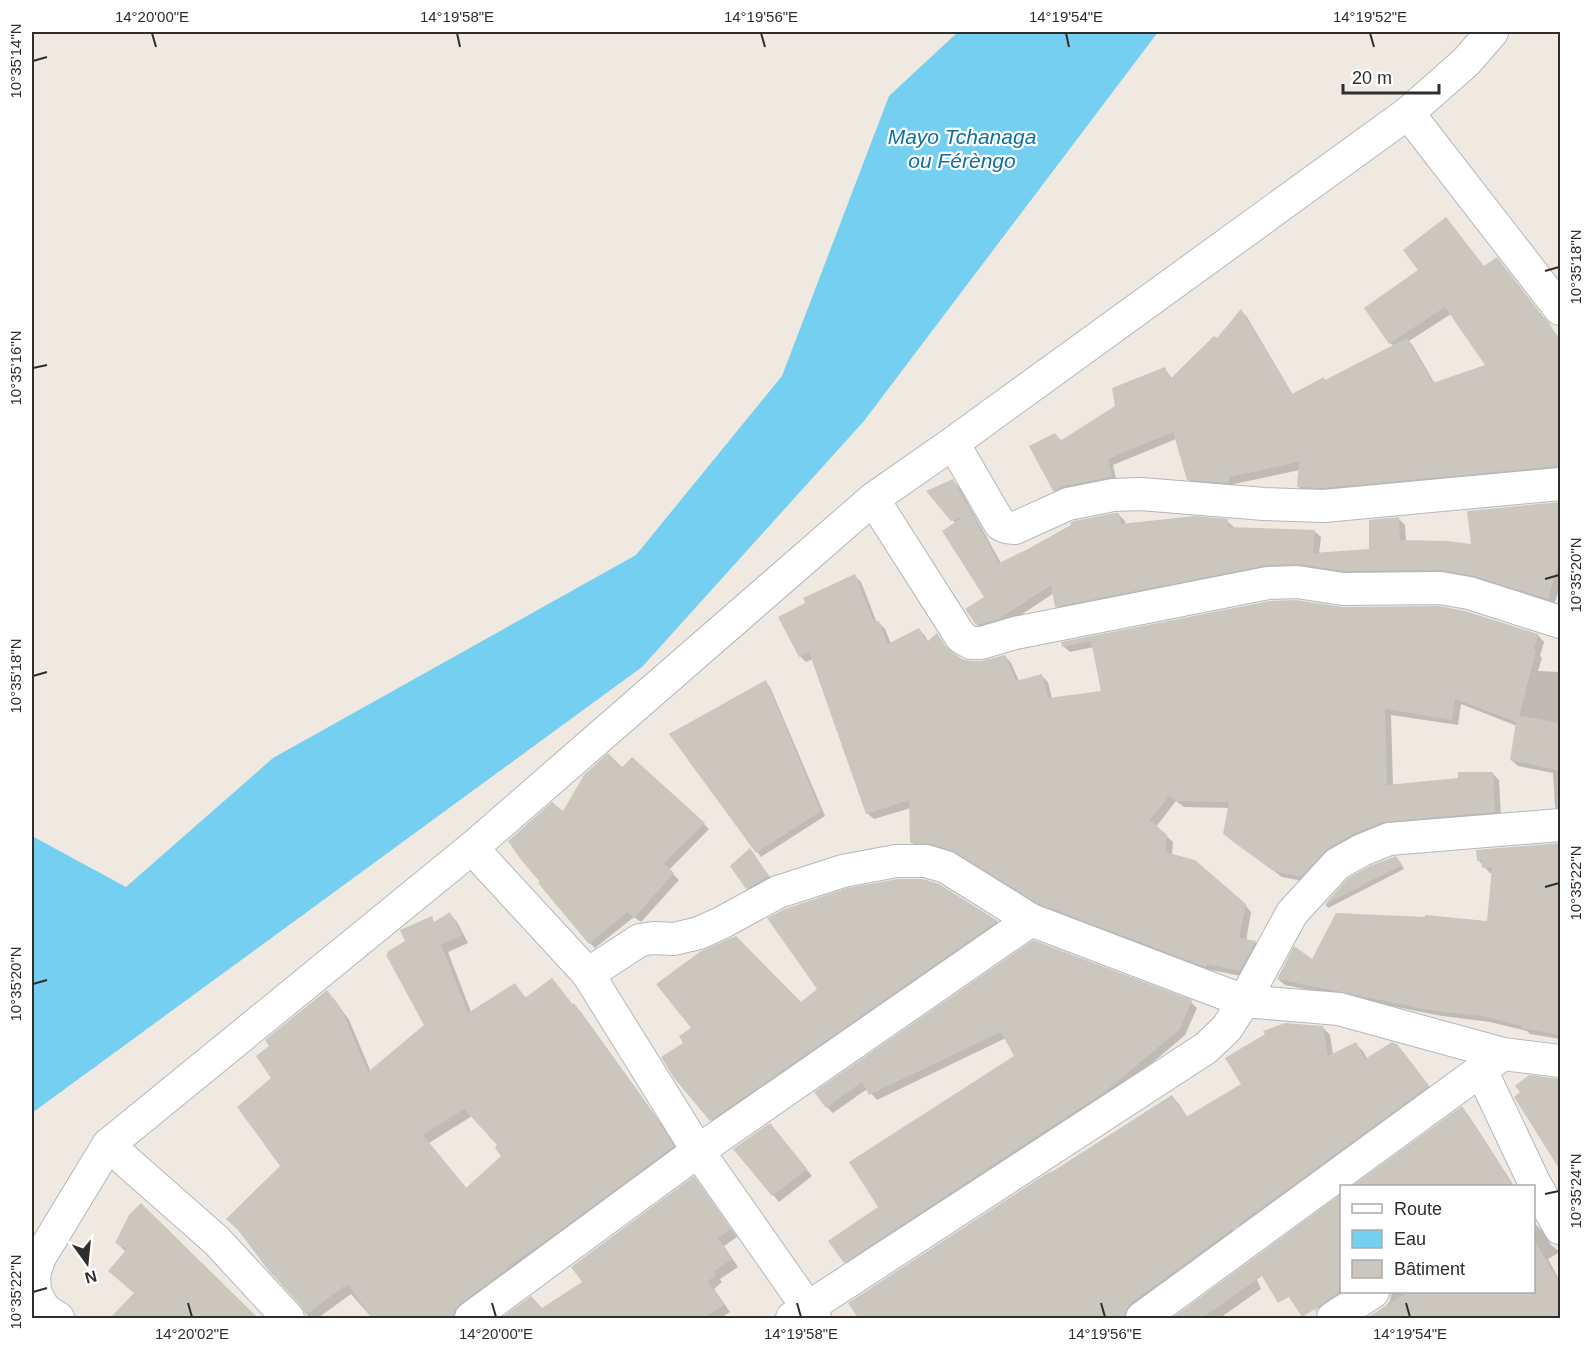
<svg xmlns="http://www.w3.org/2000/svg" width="1592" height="1350" font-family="Helvetica,sans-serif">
	<rect width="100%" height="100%" fill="#efe9e1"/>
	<path fill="#75cff0" d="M958,32H1158L864,421L642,667L32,1113V836L126,887L273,758L636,555L782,376L889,96Z"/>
	<g fill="#0003" fill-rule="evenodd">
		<path d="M1503,265L1560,339V472L1305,493L1299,487L1300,470L1234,484V489L1195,486L1188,479L1176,439L1113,465L1117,483L1060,497L1054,490L1055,434L1062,441L1116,407L1165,369L1172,379L1217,340L1241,311L1247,317L1293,395L1326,381L1394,346L1390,343L1484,267ZM1451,314L1487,365L1435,384L1413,346L1409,341Z"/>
		<path d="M953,481L959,487L1001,563L1118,514L1125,521L1126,525L1227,521L1234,527V529L1314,531L1321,537L1319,554L1371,551L1399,519L1405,525L1406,542L1473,546L1468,512L1560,503V586L1554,605L1450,576L1063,612L1056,606L1054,593L1006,625L984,631L977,624L986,598L955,523L929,492Z"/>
		<path d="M855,576L861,582L877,623H879L885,629L891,644L919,629L925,636L929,643L937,635L950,652L962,660L981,663L1005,656L1011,663L1019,681L1041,675L1048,682L1052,699L1102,692L1094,647L1070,652L1063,646L1270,602L1538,635L1544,642L1540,656L1542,658L1538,671L1560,672V813L1555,807L1553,773L1518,766L1511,760L1517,726L1461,704L1458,725L1391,715L1393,786L1459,780L1492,773L1499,780L1501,818L1308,882L1282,877L1231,840L1225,834L1229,808L1184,807L1176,801L1156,827L1173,842L1172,855L1245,905L1251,912L1246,941L1255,942L1262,949L1246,977L1211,970V972L1047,910L959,856L938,849H918L912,842L911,808L874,819L867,813L813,659L806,662L800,656Z"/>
		<path d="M765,682L770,687L825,816L761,857L671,734Z"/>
		<path d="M622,769L704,824L709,829L669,870L679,880L641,922L634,917L595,948L590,943L563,813Z"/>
		<path d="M1560,845V1039L1530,1034L1527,1031L1490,1022L1442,1016L1285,985L1278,979L1313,962L1489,923L1493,873H1490L1478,860V851Z"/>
		<path d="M753,854L772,880L751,891L747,888Z"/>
		<path d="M1400,862L1404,869L1328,908L1326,905L1349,879Z"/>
		<path d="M938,885L997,922L1003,928L717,1126L711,1120L801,1004Z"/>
		<path d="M450,914L457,922L468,943L448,952L471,1012L515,985L527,999L559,987L573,1005L581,1012L662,1125L680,1154L462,1318H372L351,1294L318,1318H311L307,1315L302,1305L282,1166L271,1046L326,992L334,999L349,1020L371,1072L425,1025L407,941L431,918L436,923ZM472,1116L499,1144L503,1156L467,1189L429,1143Z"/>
		<path d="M1034,942L1191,1002L1197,1008L1185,1035L1112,1097L851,1268L845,1262L880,1208L1016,1057L1006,1038L877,1100L867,1089L833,1113L827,1107Z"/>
		<path d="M1322,1027L1330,1035L1333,1055L1356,1044L1363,1051L1368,1060L1396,1045L1404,1053L1435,1094L1263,1213L1233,1229L1237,1239L1133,1318H860L850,1304L1172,1097L1179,1104L1187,1117L1243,1085Z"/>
		<path d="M1553,1080L1560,1088V1170L1516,1097Z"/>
		<path d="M1462,1108L1469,1116L1514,1186H1355Z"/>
		<path d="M776,1131L812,1176L779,1202L735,1149Z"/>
		<path d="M694,1178L701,1186L737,1237L724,1246L738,1267L720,1279L722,1282L714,1289L730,1312L721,1318H503L531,1298L542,1310L584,1282Z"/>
		<path d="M1342,1196V1292H1359L1325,1315L1318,1308L1279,1242Z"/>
		<path d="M141,1205L256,1318H113L136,1294L126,1252L117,1243Z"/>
		<path d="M1536,1225L1544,1232L1551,1245L1560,1252L1548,1259L1560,1281V1287L1559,1288L1560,1292V1318H1368L1384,1308L1390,1301L1392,1292H1534V1227Z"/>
		<path d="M1246,1266L1254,1273L1261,1289L1220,1318H1174Z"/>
	</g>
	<g fill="#cbc7bf" fill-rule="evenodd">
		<path d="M1446,217L1484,266L1497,257L1536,308L1542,318L1544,317L1549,323L1560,341V466L1323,488L1297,487L1299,462L1229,477V483L1187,480L1173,432L1108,459L1112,477L1064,486L1053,491L1029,446L1055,433L1060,441L1115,406L1112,388L1165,367L1170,379L1214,336L1217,338L1241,309L1292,394L1324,377L1325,380L1407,338L1433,383L1485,365L1445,307L1389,344L1364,308L1418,270L1403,250Z"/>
		<path d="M953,479L999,563L1028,549L1071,525L1070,523L1074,521L1115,513H1119L1121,524L1194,516L1228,519V527L1315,530L1313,553L1369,549V520L1399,517L1400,540L1447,541L1471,544L1467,511L1560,502V558L1548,599L1474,576L1443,570L1344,571L1299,564L1267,565L1055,607L1051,585L999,619L976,625L965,609L984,597L942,531L963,517L951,521L926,491Z"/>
		<path d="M855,574L874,622L879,621L888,644L919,628L927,642L937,633L946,647L962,659L971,661H981L1005,655L1016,681L1042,674L1048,698L1101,691L1091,641L1062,647L1061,642L1270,601L1296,600L1343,607L1439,606L1465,611L1538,634L1534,650L1536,651L1519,716L1560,723V771L1510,760L1516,722L1455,699L1452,720L1385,709L1387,785L1458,778V772H1493L1495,812L1382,822L1353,834L1328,848L1301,877L1274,871L1223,834L1229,802L1176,801L1169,796L1150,820L1167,835L1165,852L1195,860L1246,904L1239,938L1256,941L1240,971L1207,964L1205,967L1039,904L951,850L931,844L910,843L909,800L866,814L809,652L799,657L778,617L805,603L803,598Z"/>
		<path d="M766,680L821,811L756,853L669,734Z"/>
		<path d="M608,753L622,767L632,757L705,823L664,863L674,873L634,918L627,912L589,944L538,883L540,882L522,861L508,841L552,802L563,811L584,775Z"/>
		<path d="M1560,843V1035L1521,1028L1522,1026L1482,1016L1434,1011L1277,979L1294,946L1312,959L1336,913L1425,917V915L1487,921L1492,867L1482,868L1481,861H1477L1476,850Z"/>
		<path d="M750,848L769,876L746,889L730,866Z"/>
		<path d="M1396,856L1402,865L1324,905L1348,878L1370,866Z"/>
		<path d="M898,879H923L939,884L998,921L710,1121L674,1078L661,1057L683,1043L679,1036L691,1028L656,984L701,951L736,936L801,1002L817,989L767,918L785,909L847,888Z"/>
		<path d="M450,912L462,935L441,945L468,1013L515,983L525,998L552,978L572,1004L574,1003L655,1116L674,1146L551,1237L506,1268L507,1269L460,1304L455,1310L453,1318H372L348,1285L345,1288L344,1286L306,1315L301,1306L269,1271L238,1230L226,1219L280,1166L237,1107L271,1078L256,1056L269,1046L265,1040L327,990L342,1011L368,1072L424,1025L386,955L388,954L387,952L405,941L400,930L432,916L434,922ZM464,1109L497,1145L495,1148L501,1156L466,1188L423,1135Z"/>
		<path d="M1033,940L1192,1000L1180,1029L1106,1091L844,1263L828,1241L878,1207L849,1162L1014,1056L1001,1032L869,1095L862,1082L826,1108L814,1092Z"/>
		<path d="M1285,1023L1323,1026L1328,1056L1356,1042L1365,1059L1392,1042L1397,1044L1429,1086L1131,1303L1126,1310L1125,1315L1119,1318H858L848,1303L1049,1172L1050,1173L1172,1095L1186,1117L1241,1084L1225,1058L1265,1034L1263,1031Z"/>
		<path d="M1529,1075L1560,1079V1170L1514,1097L1520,1092L1515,1086Z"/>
		<path d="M1462,1106L1513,1186H1352Z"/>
		<path d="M770,1123L807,1169L772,1196L733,1149Z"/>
		<path d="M694,1176L731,1229L718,1238L732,1259L714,1271L716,1275L708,1281L724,1305L703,1318H501L531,1296L542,1308L582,1282L571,1267Z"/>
		<path d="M1341,1194V1291L1323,1303L1317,1309L1316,1314L1315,1309L1302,1317L1289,1297L1278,1303L1262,1276L1202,1318H1172Z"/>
		<path d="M141,1203L258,1318H110L134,1293L108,1271L127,1249L115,1243L129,1215Z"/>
		<path d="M1533,1238L1560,1283V1318H1367L1407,1292H1533Z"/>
	</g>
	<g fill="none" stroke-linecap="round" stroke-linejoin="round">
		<defs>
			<g id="minor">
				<path d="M1492,32L1466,62L1408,113L953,443L873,499L961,637L971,643H981L1015,633L1268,583L1297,582L1343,589L1440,588L1469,593L1560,622"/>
				<path d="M1408,113L1560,309"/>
				<path d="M953,443L1000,524L1006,527L1015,528L1068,504L1113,495L1141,494L1264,504L1324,506L1560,484"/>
				<path d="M873,499L472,848L588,974L640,940L654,938L674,939L699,933L721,923L778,892L843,871L896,861H926L946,867L1031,920L1244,1001L1339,1009L1503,1054L1560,1061"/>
				<path d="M588,974L698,1151L815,1318"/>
				<path d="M1481,1070L1535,1184L1560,1228"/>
				<path d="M108,1145L217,1241L288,1318"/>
				<path d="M58,1318L44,1309L35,1292L34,1274L40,1257L108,1145L472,848"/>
				<path d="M471,1318L698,1151L1031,920"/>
				<path d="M792,1318L1206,1048L1227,1028L1244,1001L1292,913L1337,864L1362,850L1389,839L1560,825"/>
				<path d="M1142,1318L1503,1054"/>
				<path d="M1333,1318L1373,1292"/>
			</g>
		</defs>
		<use href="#minor" stroke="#b4b7c1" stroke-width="34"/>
		<use href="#minor" stroke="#fff" stroke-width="32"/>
	</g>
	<path fill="none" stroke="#2e2e2e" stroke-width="2" d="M152,33L156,47M457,33L460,47M761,33L765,47M1066,33L1069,47M1370,33L1374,47M33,61L47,57M1545,271L1559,267M33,368L47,365M1545,579L1559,575M33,676L47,672M1545,887L1559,883M33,984L47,980M1545,1194L1559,1191M33,1292L47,1288M188,1303L192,1317M492,1303L496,1317M797,1303L801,1317M1101,1303L1105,1317M1406,1303L1410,1317"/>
	<g text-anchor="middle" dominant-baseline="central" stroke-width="4.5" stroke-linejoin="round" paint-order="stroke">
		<g font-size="21" font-style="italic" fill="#0d6fa3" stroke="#fff">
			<text x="962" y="136">Mayo Tchanaga<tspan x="962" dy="24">ou Férèngo</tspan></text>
		</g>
	</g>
	<rect width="1592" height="1350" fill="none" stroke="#ffffff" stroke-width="66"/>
	<rect x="1340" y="1185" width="195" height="108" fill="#ffffff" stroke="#ababab" stroke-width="1.5"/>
	<rect x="1352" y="1204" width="30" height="9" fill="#ffffff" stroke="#ababab" stroke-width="1.5"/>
	<text x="1394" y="1215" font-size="18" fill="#2e2e2e">Route</text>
	<rect x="1352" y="1230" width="30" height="18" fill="#75cff0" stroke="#ababab" stroke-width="1.5"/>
	<text x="1394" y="1245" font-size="18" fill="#2e2e2e">Eau</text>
	<rect x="1352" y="1260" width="30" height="18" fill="#cbc7bf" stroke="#ababab" stroke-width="1.5"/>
	<text x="1394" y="1275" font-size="18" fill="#2e2e2e">Bâtiment</text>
	<g transform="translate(87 1263) rotate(165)" stroke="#ffffff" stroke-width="4.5" paint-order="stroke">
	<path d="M0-4.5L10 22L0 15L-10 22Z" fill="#2e2e2e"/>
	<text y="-9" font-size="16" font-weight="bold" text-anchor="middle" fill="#2e2e2e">N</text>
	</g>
	<path d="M1343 84v9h96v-9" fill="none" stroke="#2e2e2e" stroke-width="3"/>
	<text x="1352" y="84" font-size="18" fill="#2e2e2e" stroke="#ffffff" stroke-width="4.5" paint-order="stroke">20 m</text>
	<rect x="33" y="33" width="1526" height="1284" fill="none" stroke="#2e2e2e" stroke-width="2"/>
	<g font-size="15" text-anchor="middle" fill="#2e2e2e">
		<text x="152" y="22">14°20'00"E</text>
		<text x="457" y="22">14°19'58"E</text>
		<text x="761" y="22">14°19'56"E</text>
		<text x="1066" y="22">14°19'54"E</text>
		<text x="1370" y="22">14°19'52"E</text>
		<text transform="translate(16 61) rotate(-90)" y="5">10°35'14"N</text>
		<text transform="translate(1576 267) rotate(-90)" y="5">10°35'18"N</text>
		<text transform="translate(16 368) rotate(-90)" y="5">10°35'16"N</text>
		<text transform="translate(1576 575) rotate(-90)" y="5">10°35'20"N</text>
		<text transform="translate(16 676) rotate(-90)" y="5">10°35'18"N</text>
		<text transform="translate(1576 883) rotate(-90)" y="5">10°35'22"N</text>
		<text transform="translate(16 984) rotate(-90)" y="5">10°35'20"N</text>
		<text transform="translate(1576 1191) rotate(-90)" y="5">10°35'24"N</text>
		<text transform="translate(16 1292) rotate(-90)" y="5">10°35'22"N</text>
		<text x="192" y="1339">14°20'02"E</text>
		<text x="496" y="1339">14°20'00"E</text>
		<text x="801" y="1339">14°19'58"E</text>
		<text x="1105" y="1339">14°19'56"E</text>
		<text x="1410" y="1339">14°19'54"E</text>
	</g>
</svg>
